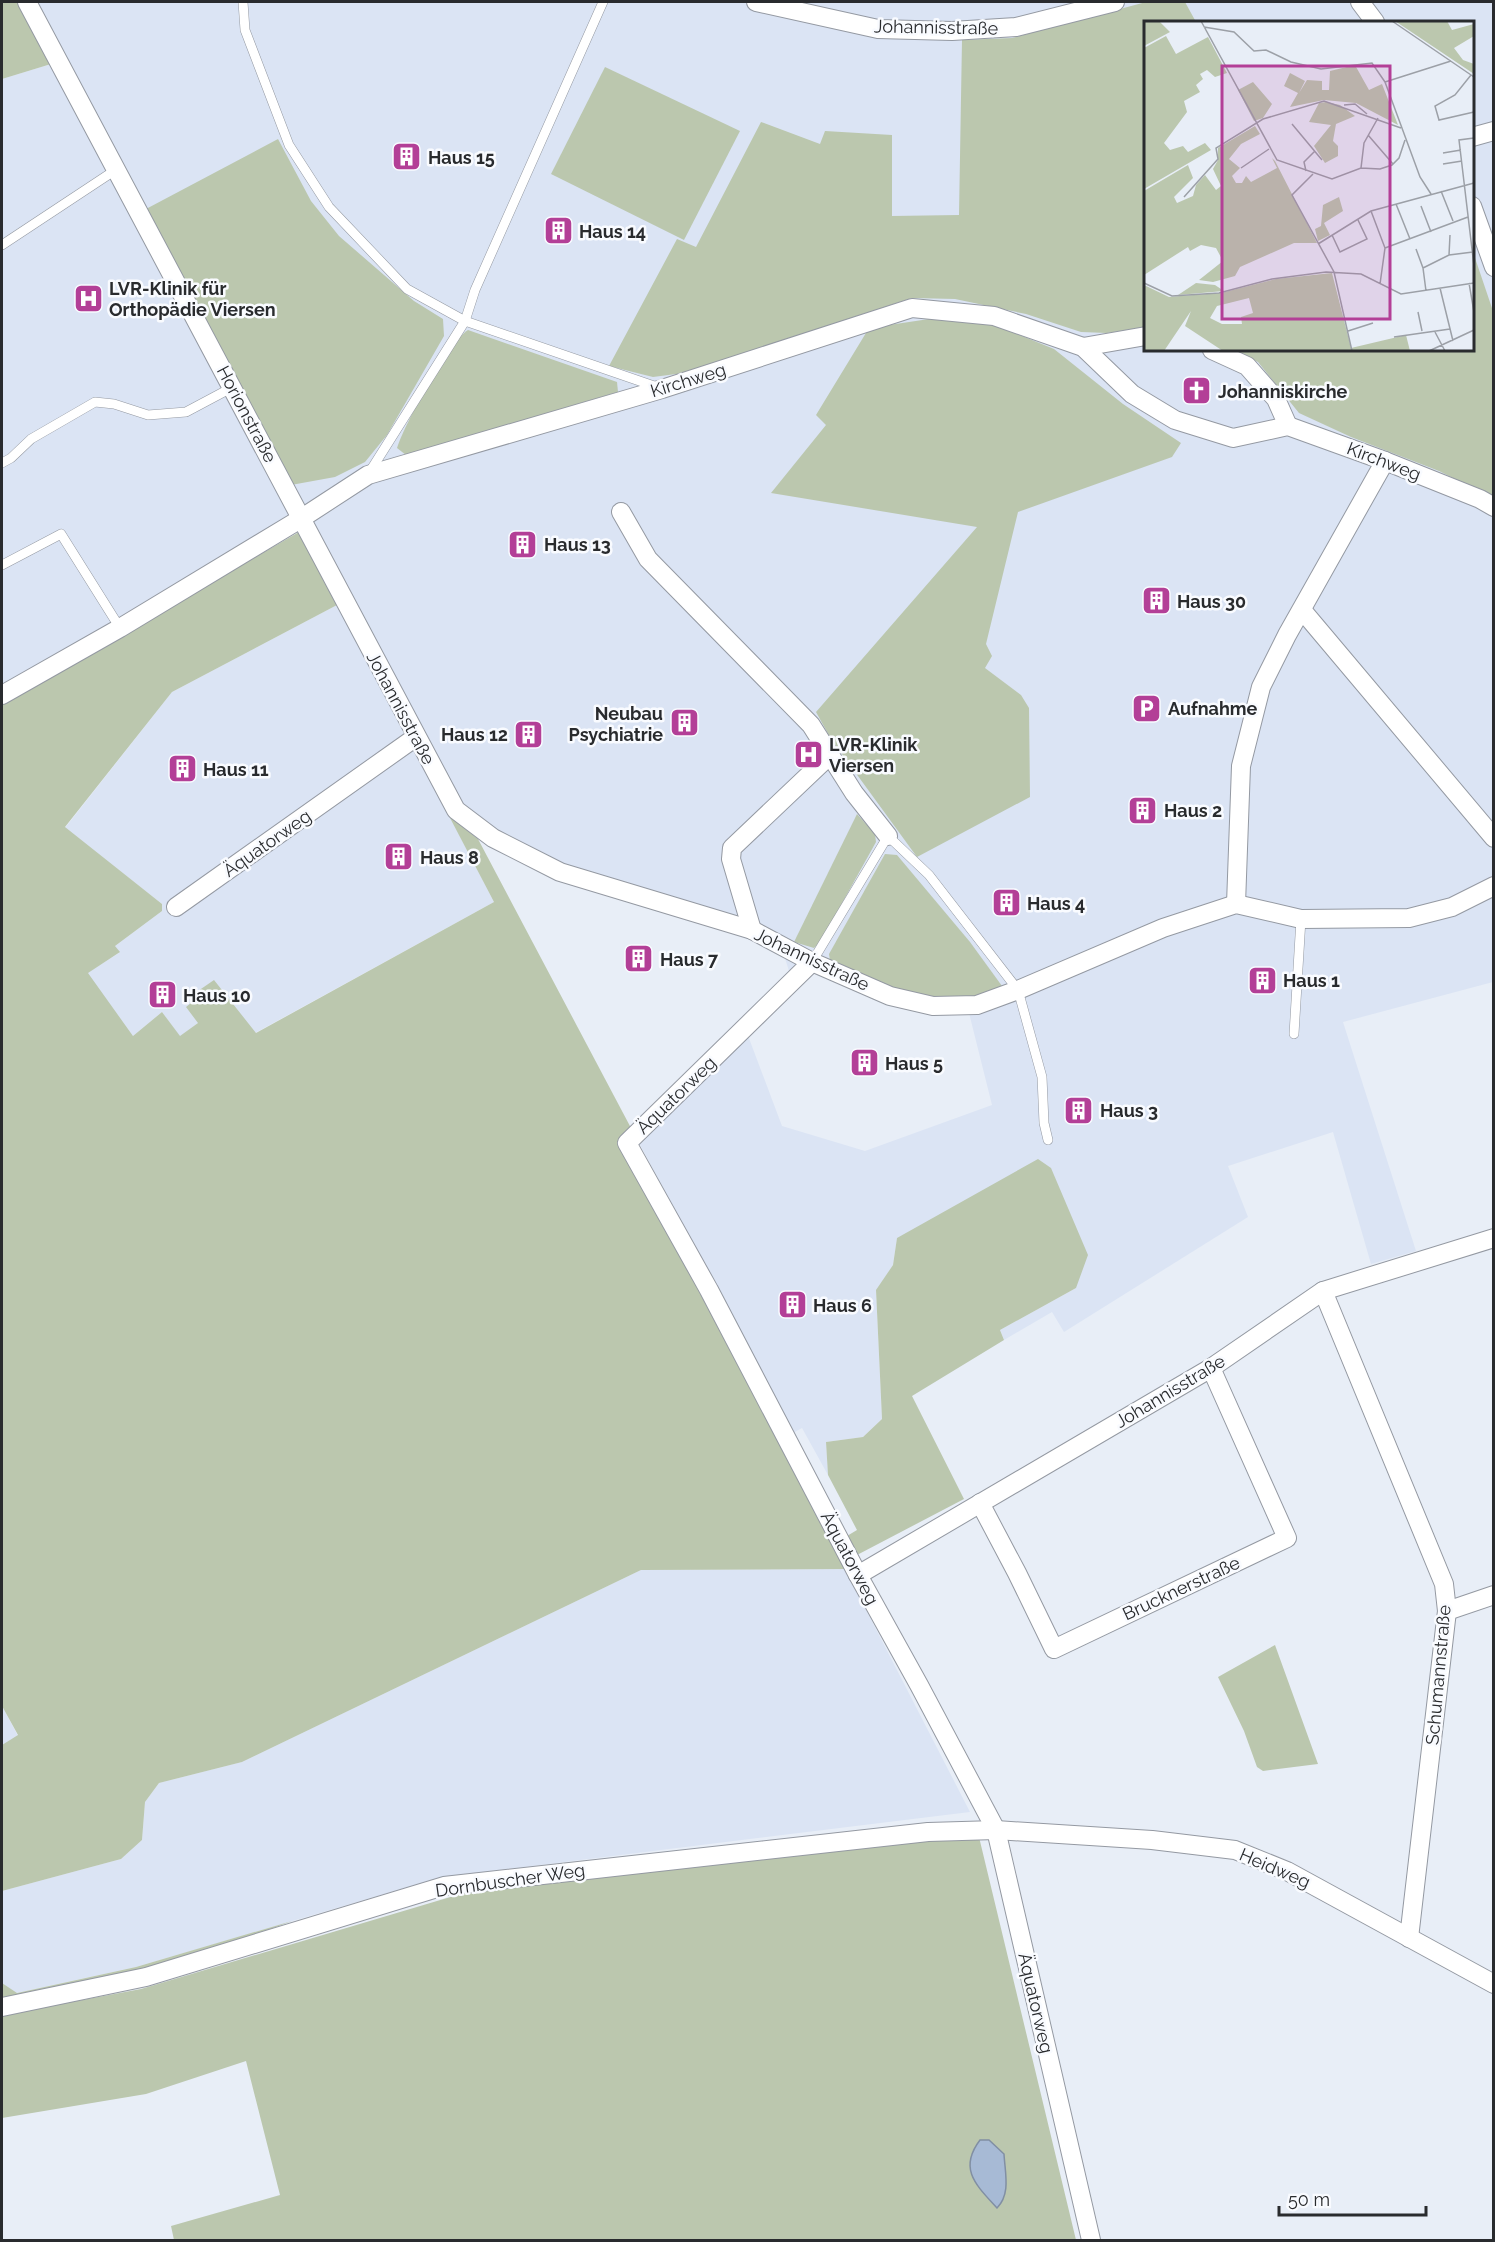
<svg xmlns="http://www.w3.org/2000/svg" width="1495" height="2242" font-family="Raleway,sans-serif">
	<rect width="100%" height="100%" fill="#e8eef7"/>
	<g fill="#dbe4f4" fill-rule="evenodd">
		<path d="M36,2H1493V982L1343,1022L1416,1251L1371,1264L1333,1132L1228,1166L1248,1217L1064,1332L1052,1312L1004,1340L1000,1330L1076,1288L897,1238L893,1265L876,1291L882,1419L863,1437L826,1442L828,1475L802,1428L793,1433L638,1141L747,1033L782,1126L865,1151L992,1105L969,1013L815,973L805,976L789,971L783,952L692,918L580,886L478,839L450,817L494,902L255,1033L199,991L202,995L198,1023L180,1037L162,1012L133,1036L87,973L119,953L115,946L162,911V904L65,828L172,692L337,605ZM1146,22H1472V350H1146Z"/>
		<path d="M51,64L291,517L2,686V79Z"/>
		<path d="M845,1569L970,1812L442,1877L136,1967L16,1993L2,1983V1891L121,1859L142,1840L145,1802L159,1783L242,1762L641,1570Z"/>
		<path d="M2,1706L18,1736L2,1745Z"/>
	</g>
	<g fill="#bbc7ae">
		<path d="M2,2H18L51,64L2,79Z"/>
		<path d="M1146,2H1185L1196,22H1146L1145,327L1107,333L1081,332L1026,314L955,299L912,298L684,373L653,377L609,366L677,239L696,247L761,122L820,144L825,131L892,135V216L959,215L962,40L1012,38Z"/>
		<path d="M605,67L740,131L684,240L551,174Z"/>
		<path d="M278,139L311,201L339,236L414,301L443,319L444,336L387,435L365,462L335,477L291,485L146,209Z"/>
		<path d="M1473,252L1493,311V498L1439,471L1351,437L1299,413L1258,362L1233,350H1472Z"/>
		<path d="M929,319L995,325L1054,349L1123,404L1181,443L1172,457L1018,512L986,644L992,656L985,668L1021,695L1029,708L1030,797L917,857L831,739L816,712L977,527L771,493L826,425L816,415L869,328Z"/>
		<path d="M468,330L617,382L618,392L406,455L397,448C404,425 449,341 468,330Z"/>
		<path d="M299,532L337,605L172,692L65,827L162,904V911L115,946L120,952L88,973L133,1036L162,1012L180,1036L198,1023L186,1007L201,995L198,991L214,980L256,1033L494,902L449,816L478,839L631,1128L620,1141L845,1569L641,1570L242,1762L159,1783L145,1802L142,1840L121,1859L2,1891V1745L18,1735L2,1706V704Z"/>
		<path d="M857,814L875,834L876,842L821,941L814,948L794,942Z"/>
		<path d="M885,854L897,855L970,942L1002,986L999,993L949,1001L890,988L830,961L829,954Z"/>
		<path d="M1038,1159L1051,1168L1088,1255L1076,1288L1000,1330L1004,1340L912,1396L964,1499L857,1555L847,1536L857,1530L828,1475L826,1442L863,1437L882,1419L876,1290L893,1265L897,1238Z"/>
		<path d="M1275,1645L1318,1764L1263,1771L1257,1767L1244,1731L1218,1677Z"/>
		<path d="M932,1836L938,1841L979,1837L1076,2240H174L171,2226L280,2195L246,2061L146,2094L2,2118V2015L141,1989L484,1887Z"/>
		<path d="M292,1921L206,1953L121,1976L2,2001V1983L17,1993L136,1967Z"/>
	</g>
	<path fill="#a7bad5" stroke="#818fa3" stroke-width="1.5" d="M980,2140H989L1004,2154C1005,2173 1011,2194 997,2208C976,2185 958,2169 980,2140Z"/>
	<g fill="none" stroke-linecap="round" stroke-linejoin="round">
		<defs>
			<g id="service">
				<path d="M243,2L245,30L289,145L329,207L407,289L465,321L657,387"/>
				<path d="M2,245L117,169"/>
				<path d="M2,463L11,458L31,439L95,402L114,404L148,415L186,412L233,387"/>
				<path d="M369,473L465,321L475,290L603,2"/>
				<path d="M2,565L61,534L120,628"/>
				<path d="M812,962L888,836L929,875L1018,990L1042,1077L1044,1123L1048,1140"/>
				<path d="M1294,1034L1301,919"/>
			</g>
			<g id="minor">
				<path d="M27,2L456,810L493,838L560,872L752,930L812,962L890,996L933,1006L977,1005L1018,990L1163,928L1236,904L1301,919L1409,918L1452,907L1494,886"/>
				<path d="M756,2L878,29L952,31L1016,27L1115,2"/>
				<path d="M1360,2L1375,22"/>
				<path d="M1472,137L1494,131"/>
				<path d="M1472,206L1494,267"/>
				<path d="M1083,347L1146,336"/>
				<path d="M1212,350L1247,366L1276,399L1288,426"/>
				<path d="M621,512L648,559L811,725L854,793L888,836"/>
				<path d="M1302,610L1494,838"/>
				<path d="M2,695L120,628L302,518L368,475L662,389L912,308L994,316L1083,347L1132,394L1175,420L1233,438L1288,426L1385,461L1480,499L1494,507"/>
				<path d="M1236,904L1241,766L1261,687L1287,635L1385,461"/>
				<path d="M176,907L416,737"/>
				<path d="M752,930L731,859L732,848L830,755"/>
				<path d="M812,962L627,1143L709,1290L858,1575L919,1685L996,1830L1091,2240"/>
				<path d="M1323,1291L1444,1584L1447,1611L1409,1938"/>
				<path d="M980,1503L1017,1573L1054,1649L1287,1538L1211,1368"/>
				<path d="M858,1575L1211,1368L1323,1291L1494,1238"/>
				<path d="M1447,1611L1494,1595"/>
				<path d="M2,2007L146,1977L444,1886L928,1832L996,1830L1152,1840L1235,1850L1287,1871L1494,1984"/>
			</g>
		</defs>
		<use href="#service" stroke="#9499a2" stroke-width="10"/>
		<use href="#minor" stroke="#9499a2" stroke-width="20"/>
		<use href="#service" stroke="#fff" stroke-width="9"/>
		<use href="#minor" stroke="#fff" stroke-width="18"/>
	</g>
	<defs>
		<symbol id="building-square" viewBox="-11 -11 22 22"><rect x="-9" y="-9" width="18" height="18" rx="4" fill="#b33f97" stroke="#f9fbff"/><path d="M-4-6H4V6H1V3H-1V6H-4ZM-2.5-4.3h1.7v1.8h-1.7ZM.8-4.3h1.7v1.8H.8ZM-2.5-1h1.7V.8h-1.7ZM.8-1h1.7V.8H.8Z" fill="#fff"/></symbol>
		<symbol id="hospital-square" viewBox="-11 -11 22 22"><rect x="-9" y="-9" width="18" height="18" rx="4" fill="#b33f97" stroke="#f9fbff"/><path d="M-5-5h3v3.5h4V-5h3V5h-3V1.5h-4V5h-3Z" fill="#fff"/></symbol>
		<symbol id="church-square" viewBox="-11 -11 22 22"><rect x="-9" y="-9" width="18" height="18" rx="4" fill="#b33f97" stroke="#f9fbff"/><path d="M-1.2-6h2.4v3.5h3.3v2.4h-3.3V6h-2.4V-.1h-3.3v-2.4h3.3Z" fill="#fff"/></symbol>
		<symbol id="parking-square" viewBox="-11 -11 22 22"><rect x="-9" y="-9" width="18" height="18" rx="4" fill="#b33f97" stroke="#f9fbff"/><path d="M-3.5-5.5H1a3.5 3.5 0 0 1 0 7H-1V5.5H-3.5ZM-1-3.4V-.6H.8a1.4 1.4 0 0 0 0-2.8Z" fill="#fff"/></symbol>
	</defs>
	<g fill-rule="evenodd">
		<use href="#building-square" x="390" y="140" width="33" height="33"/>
		<use href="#building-square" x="542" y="214" width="33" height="33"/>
		<use href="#hospital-square" x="72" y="282" width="33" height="33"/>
		<use href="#church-square" x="1180" y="374" width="33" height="33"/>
		<use href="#building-square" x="506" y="528" width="33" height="33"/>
		<use href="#building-square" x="1140" y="584" width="33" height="33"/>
		<use href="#parking-square" x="1130" y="692" width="33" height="33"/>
		<use href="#building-square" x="668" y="706" width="33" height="33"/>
		<use href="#building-square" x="512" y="718" width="33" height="33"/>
		<use href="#hospital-square" x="792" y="738" width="33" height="33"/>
		<use href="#building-square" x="166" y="752" width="33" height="33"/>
		<use href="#building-square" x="1126" y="794" width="33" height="33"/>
		<use href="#building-square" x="382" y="840" width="33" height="33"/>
		<use href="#building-square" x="990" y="886" width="33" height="33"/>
		<use href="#building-square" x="622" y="942" width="33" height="33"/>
		<use href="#building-square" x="1246" y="964" width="33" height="33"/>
		<use href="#building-square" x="146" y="978" width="33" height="33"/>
		<use href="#building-square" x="848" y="1046" width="33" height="33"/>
		<use href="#building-square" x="1062" y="1094" width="33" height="33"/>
		<use href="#building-square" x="776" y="1288" width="33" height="33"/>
	</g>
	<g text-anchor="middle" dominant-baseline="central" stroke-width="5" stroke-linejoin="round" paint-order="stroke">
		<g font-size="18" fill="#292b2e" stroke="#f9fbff">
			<text transform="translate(936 27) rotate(1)">Johannisstraße</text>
			<text transform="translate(688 380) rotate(-17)">Kirchweg</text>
			<text transform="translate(247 414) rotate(62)">Horionstraße</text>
			<text transform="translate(1384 461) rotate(21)">Kirchweg</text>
			<text transform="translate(401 708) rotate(62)">Johannisstraße</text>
			<text transform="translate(267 843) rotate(-35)">Äquatorweg</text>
			<text transform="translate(812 959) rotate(25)">Johannisstraße</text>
			<text transform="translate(676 1095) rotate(-44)">Äquatorweg</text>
			<text transform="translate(1170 1391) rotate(-31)">Johannisstraße</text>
			<text transform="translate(850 1558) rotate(62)">Äquatorweg</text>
			<text transform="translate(1181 1588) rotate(-25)">Brucknerstraße</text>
			<text transform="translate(1438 1675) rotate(-85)">Schumannstraße</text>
			<text transform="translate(1275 1868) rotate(23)">Heidweg</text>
			<text transform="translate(510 1880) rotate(-8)">Dornbuscher Weg</text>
			<text transform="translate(1036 2003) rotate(77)">Äquatorweg</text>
		</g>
		<g font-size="18" font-weight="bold" fill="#292b2e" stroke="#f9fbff" text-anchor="start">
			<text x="428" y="157">Haus 15</text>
			<text x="579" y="231">Haus 14</text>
			<text x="109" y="288">LVR-Klinik für<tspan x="109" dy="21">Orthopädie Viersen</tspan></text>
			<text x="1218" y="391">Johanniskirche</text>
			<text x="544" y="544">Haus 13</text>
			<text x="1177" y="601">Haus 30</text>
			<text x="1168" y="708">Aufnahme</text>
			<text x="663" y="713" text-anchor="end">Neubau<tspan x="663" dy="21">Psychiatrie</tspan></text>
			<text x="508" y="734" text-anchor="end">Haus 12</text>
			<text x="829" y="744">LVR-Klinik<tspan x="829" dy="21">Viersen</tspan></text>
			<text x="203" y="769">Haus 11</text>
			<text x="1164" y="810">Haus 2</text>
			<text x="420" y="857">Haus 8</text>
			<text x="1027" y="903">Haus 4</text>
			<text x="660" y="959">Haus 7</text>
			<text x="1283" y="980">Haus 1</text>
			<text x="183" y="995">Haus 10</text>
			<text x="885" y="1063">Haus 5</text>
			<text x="1100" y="1110">Haus 3</text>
			<text x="813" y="1305">Haus 6</text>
		</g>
	</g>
	<g transform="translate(1144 21)">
		<rect width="330" height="330" fill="#e8eef7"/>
		<path d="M0,0H15L26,11L0,25ZM251,0H303L308,9L330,3V15L310,27L319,39L330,43V53ZM22,15L32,33L64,16L83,52L71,56L63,49L56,53L59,58L52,64L56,71L40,80L43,91L20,122L26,129L39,125L44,131L61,122L67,129L0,168V27ZM211,44L225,69L238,63L254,104L212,82L180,79L146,86L154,72L140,65L146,52L161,60L155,72L163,59L178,60V69H185L186,50ZM109,61L128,83L119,97L110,100L94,69ZM182,81L196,84L211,95L192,103L189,120L194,125V135L181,142L170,125L187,104L165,101L175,82ZM111,105L116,113L97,123L85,138L96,147L88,155L92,162H98L102,155L107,161L133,147L128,137L131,140L173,222H150L96,246L91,255L69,261L55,259L79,240L72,227L57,224L46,230L44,226L0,254V170L44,144L49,157L30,176L33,182L49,175L52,164L61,154L72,169L77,165L69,148L74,139V127ZM195,176L199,190L180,202L186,214L174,220L171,208L177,205L179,184ZM188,252L207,327L262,314L266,330H79L41,305L47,290L20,330H0V264L25,276L36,275L77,272L132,258ZM105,277L109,292L97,296L98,303H78L66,297L73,285ZM52,262L71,264L80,270L34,274Z" fill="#bbc7ae" fill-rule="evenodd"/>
		<path fill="none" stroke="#9ca0a7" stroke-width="1.5" d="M57,0L133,139L188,158L217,147L236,148L248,144L255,137L261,119M248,0L330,56M60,6L90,11L110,30L122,29L147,41L177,48L228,42L241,61M327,54L311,74L291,85L295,99L330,91M200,84L211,83L223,93M148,103L178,139M224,114L249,143M330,117L315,119L330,245M299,132L317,129M299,143L318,140M97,147L125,128M217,147L220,122L234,97M162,150L160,141L171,130M169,153L148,174L190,251L208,330M297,170L309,200M287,173L276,156L241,61L307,40M40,176L74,138L72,127L119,98L180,80L257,107M252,183L266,218M277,185L287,211M227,190L241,227L236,263M188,214L196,231L223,218L214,199M174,223L227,190L330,162M241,227L324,196M272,228L279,247L282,270M305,234L306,214M279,247L305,234L329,231M0,262L28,275L75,272L128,258L182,251L217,253L257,273L330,262M325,262L330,291M296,267L309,320M274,291L278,310M204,310L229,302M291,311L301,330M250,316L306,308M285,330L330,309"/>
		<path fill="#b33f97" fill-opacity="0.15" stroke="#b33f97" stroke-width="3" d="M78,45H246V298H78Z"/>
		<rect width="330" height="330" fill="none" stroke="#292b2e" stroke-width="3"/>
	</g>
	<rect width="1495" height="2242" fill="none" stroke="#292b2e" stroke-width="6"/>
	<path d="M1279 2206v9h147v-9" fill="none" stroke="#292b2e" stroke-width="3"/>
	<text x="1288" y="2206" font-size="18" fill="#292b2e" stroke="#f9fbff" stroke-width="4.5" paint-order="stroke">50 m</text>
</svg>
